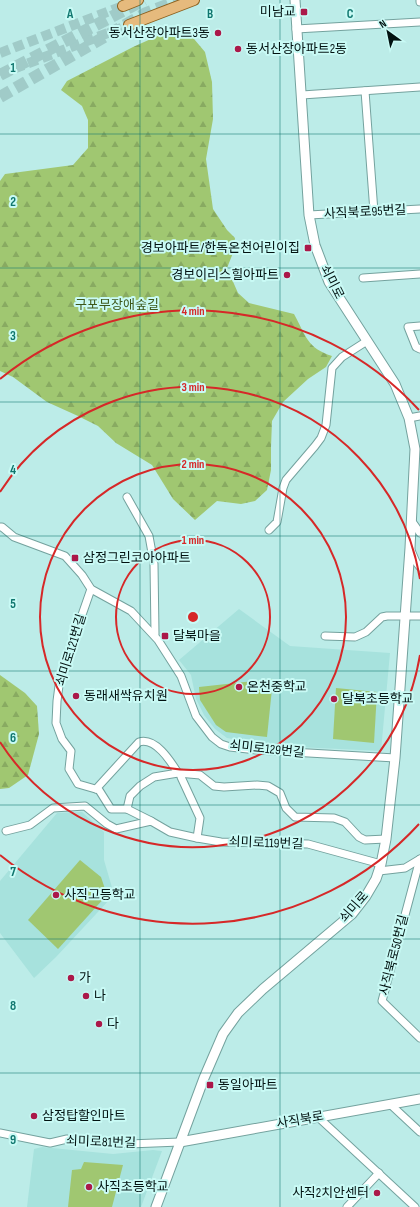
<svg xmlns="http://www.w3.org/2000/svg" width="420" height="1207" font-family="'Sofia Sans Condensed','Noto Sans KR',sans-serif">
	<defs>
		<pattern id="forest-firs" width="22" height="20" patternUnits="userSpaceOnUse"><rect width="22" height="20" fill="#a0c771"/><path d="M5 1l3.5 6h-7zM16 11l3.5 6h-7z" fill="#88aa61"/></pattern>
	</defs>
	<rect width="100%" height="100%" fill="#bcece8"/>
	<g fill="#a7e2dd">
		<path d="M239,609L290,646L390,653L381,751L277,746L227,738L215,729L204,715L196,699L191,675L179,660Z"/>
		<path d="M82,812L104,832V860L113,891L110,899L56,957L34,978L0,933V881L57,813Z"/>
		<path d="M42,1147L113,1154L153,1150L162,1151L141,1207H27L34,1149Z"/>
	</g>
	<g fill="#a0c771">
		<path d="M273,679L267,737L226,732L216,725L200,700L199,687Z"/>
		<path d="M336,688L377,692L374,743L333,739Z"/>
		<path d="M80,860L101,877L107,895L58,949L28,920Z"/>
		<path d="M84,1162L123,1165L112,1207H68L72,1170L81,1169Z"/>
	</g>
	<g fill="url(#forest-firs)">
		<path d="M173,29L189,33L205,52L212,82L213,119L206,159L213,209L227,230L235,238L233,253L227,268L238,293L249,303L294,314C306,336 307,348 332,356L326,367L308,379L283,402L272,421L271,447V470L267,490L255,501L241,504L217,501L195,520L173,499L152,465L116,443L98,426L78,416L47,402L13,377L0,371V181L5,174L73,165L88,148V120L82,106L61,90L67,81L133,47Z"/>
		<path d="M0,675L25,693L37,706L39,734L28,775L9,788L0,789Z"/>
	</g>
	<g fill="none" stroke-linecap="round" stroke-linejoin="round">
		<g stroke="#a0cbc8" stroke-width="10" stroke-dasharray="10 5" stroke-linecap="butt">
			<path d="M0,53L123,6"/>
			<path d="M0,74L129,25"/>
		</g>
		<g stroke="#a0cbc8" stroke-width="12" stroke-dasharray="12 6" stroke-linecap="butt">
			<path d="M0,75L144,0"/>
			<path d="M0,97L146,13L180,0"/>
		</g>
		<defs>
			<g id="street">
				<path d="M420,0V2"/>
				<path d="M296,29L420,22"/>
				<path d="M365,91L374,212"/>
				<path d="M302,95L420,87"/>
				<path d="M309,215L420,209"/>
				<path d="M363,278L420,274"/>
				<path d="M420,326L408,327L416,347L420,349"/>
				<path d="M409,418L420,416"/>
				<path d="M127,497L149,536L154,564L155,634"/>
				<path d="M411,520L420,533"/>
				<path d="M0,527H2L14,537L65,556L82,575L91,589L131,611L158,640L181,676L196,716L212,737L221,744L230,747L257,750L395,758"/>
				<path d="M269,530L277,522L283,488L286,480L315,446L321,438L326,425L332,368L342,357L367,341"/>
				<path d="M410,548L416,562L420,567"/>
				<path d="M91,589L60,678L57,701L56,723L62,739L71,751L69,769L78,784L99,790L111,809H127L151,821"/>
				<path d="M325,636L355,637L366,632L382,617L387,616H420"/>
				<path d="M182,774L181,777L200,818L197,838"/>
				<path d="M96,789L139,742C156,737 171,762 178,773"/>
				<path d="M127,809L130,796L140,786L154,777L178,773L200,775L214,786L224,787L257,785L268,786L280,793L286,808L295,817L334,818L345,822L359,837L365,840L386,839"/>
				<path d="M6,831L30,825L53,808L85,806L107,824L116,829L151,821L170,832L197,838L221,842L308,844L381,864"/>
				<path d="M420,859L382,1001L420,1038"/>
				<path d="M379,871L405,868L420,859"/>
				<path d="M390,1104L420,1132"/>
				<path d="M318,1117L415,1207"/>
				<path d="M0,1133L50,1143L67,1139L129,1144L180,1142"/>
				<path d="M347,1207L379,1173"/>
			</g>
			<g id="secondary">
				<path d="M180,1142L420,1099"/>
				<path d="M156,1207L204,1078L223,1034L238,1013L263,989L352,914L366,896L376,879L381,864L386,839L395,758L410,548L415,449L409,418L395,384L329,282L315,245L309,215L295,0"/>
			</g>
			<g id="primary">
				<path d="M123,6L138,0"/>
				<path d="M129,25L194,0"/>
			</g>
		</defs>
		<use href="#street" stroke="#74a29e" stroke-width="9"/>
		<use href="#secondary" stroke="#74a29e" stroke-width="11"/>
		<use href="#primary" stroke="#8c611f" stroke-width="12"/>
		<use href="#street" stroke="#fff" stroke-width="7"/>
		<use href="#secondary" stroke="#fff" stroke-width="9"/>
		<use href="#primary" stroke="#e6ba7d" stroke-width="10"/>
	</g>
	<path fill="none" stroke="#0f766e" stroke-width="1" stroke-opacity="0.55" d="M140,0V1207M280,0V1207M0,134H420M0,268H420M0,402H420M0,536H420M0,671H420M0,805H420M0,939H420M0,1073H420"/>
	<g fill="none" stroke="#d62828" stroke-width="2">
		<circle cx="193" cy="617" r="77"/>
		<circle cx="193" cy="617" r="153"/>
		<path d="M420 655A230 230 0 0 1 0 742M0 492A230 230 0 0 1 420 579"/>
		<path d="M419 824A306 306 0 0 1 0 855M0 379A306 306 0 0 1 419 410"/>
	</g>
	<g fill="#ab1849" stroke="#c9faf5" stroke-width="1.5">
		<rect x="300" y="8" width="8" height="8" rx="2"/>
		<circle cx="218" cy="33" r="4"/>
		<circle cx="238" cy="49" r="4"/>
		<rect x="304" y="244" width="8" height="8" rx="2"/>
		<circle cx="287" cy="275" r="4"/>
		<rect x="71" y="554" width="8" height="8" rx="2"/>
		<rect x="161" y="632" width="8" height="8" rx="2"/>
		<circle cx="239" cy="687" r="4"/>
		<circle cx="76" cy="696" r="4"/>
		<circle cx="334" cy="699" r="4"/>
		<circle cx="56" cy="895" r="4"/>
		<circle cx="71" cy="978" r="4"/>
		<circle cx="86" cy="996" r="4"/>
		<circle cx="99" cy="1024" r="4"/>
		<rect x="206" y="1081" width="8" height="8" rx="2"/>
		<circle cx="34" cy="1116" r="4"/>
		<circle cx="89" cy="1187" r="4"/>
		<circle cx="377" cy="1193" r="4"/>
	</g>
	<g text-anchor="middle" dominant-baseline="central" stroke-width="4" stroke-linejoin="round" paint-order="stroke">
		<g font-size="13" fill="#021211" stroke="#c9faf5" text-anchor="start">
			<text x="296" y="12" text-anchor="end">미남교</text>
			<text x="210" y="33" text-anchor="end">동서산장아파트3동</text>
			<text x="246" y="49">동서산장아파트2동</text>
			<text x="300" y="248" text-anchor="end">경보아파트/한독온천어린이집</text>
			<text x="279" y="275" text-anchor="end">경보이리스힐아파트</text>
			<text x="83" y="558">삼정그린코아아파트</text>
			<text x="173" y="636">달북마을</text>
			<text x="247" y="687">온천중학교</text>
			<text x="84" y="696">동래새싹유치원</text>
			<text x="342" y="699">달북초등학교</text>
			<text x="64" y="895">사직고등학교</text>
			<text x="79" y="978">가</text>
			<text x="94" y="996">나</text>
			<text x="107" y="1024">다</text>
			<text x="218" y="1085">동일아파트</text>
			<text x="42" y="1116">삼정탑할인마트</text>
			<text x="97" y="1187">사직초등학교</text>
			<text x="369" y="1193" text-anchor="end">사직2치안센터</text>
		</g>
		<g font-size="13" fill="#021211" stroke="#c9faf5">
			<text transform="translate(365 212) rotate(-3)">사직북로95번길</text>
			<text transform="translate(332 282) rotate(63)">쇠미로</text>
			<text transform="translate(71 650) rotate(-73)">쇠미로121번길</text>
			<text transform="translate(267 749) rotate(6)">쇠미로129번길</text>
			<text transform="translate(266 843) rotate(2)">쇠미로119번길</text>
			<text transform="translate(354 907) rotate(-49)">쇠미로</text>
			<text transform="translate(394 955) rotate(-76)">사직북로50번길</text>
			<text transform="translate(300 1120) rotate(-10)">사직북로</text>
			<text transform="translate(101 1142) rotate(2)">쇠미로81번길</text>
		</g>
		<g font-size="13" fill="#3e581a" stroke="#c9faf5">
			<text x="117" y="305">구포무장애숲길</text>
		</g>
	</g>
	<g font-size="13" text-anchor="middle" font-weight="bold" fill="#0f766e" stroke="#c9faf5" stroke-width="4" stroke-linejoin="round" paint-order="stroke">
		<text x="70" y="18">A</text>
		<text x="210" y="18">B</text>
		<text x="350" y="18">C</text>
		<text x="13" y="72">1</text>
		<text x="13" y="206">2</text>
		<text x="13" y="340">3</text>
		<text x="13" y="474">4</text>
		<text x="13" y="608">5</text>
		<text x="13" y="742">6</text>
		<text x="13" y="876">7</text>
		<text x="13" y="1010">8</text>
		<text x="13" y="1144">9</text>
	</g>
	<circle cx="193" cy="617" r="6" fill="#d62828" stroke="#c9faf5" stroke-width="2"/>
	<g font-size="12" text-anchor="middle" font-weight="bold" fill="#d62828" stroke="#c9faf5" stroke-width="4" stroke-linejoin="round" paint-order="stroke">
		<text x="193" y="315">4 min</text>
		<text x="193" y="391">3 min</text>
		<text x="193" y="468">2 min</text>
		<text x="193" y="544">1 min</text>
	</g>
	<g transform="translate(388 32) rotate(327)" stroke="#c9faf5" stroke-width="3" paint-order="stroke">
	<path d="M0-3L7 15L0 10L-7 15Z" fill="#021211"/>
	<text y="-6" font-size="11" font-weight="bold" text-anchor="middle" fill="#021211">N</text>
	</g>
</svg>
